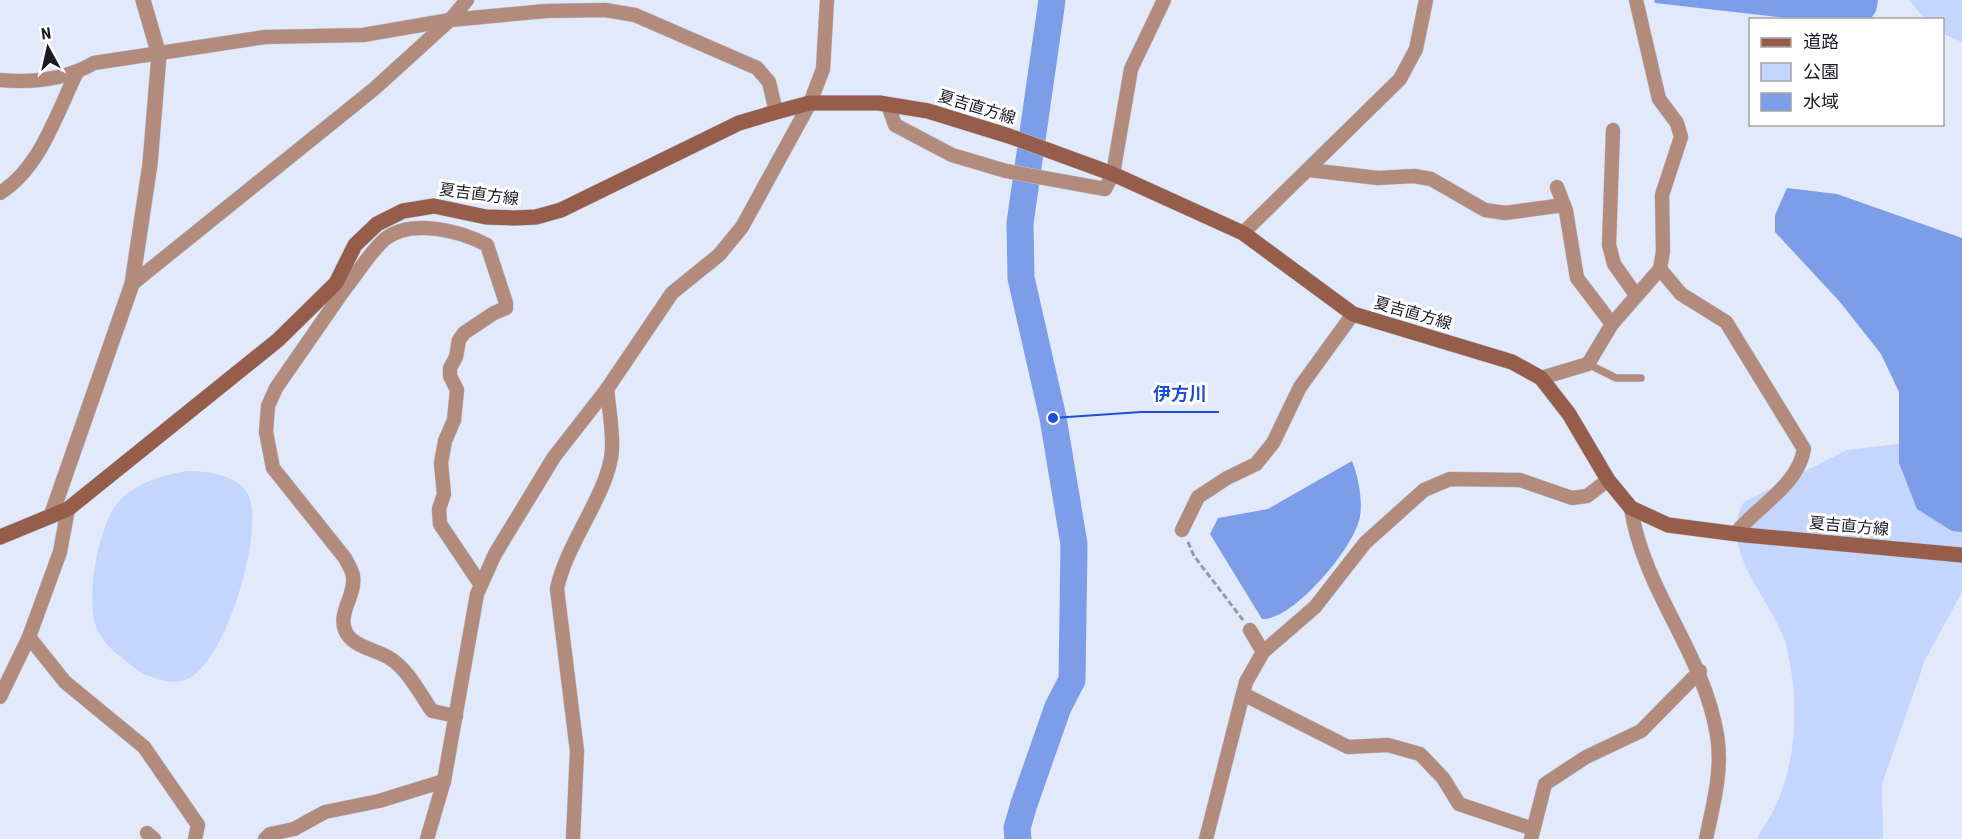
<svg xmlns="http://www.w3.org/2000/svg" width="1962" height="839" font-family="'Roboto Condensed','Noto Sans JP',sans-serif">
	<rect width="100%" height="100%" fill="#e1e9fa"/>
	<g fill="#c4d5fe">
		<path d="M1909,0H1962V42L1943,34L1942,20L1925,19Z"/>
		<path d="M1898,444L1944,447L1962,457V592L1925,660L1882,784L1883,839H1757C1763,827 1772,815 1777,803C1798,755 1799,696 1786,645C1774,601 1716,550 1744,502L1847,450Z"/>
		<path d="M187,471C206,471 238,475 248,494C266,529 224,673 182,681C164,684 144,676 131,665C119,655 107,648 99,633C83,606 98,521 121,499C139,482 162,475 187,471Z"/>
	</g>
	<g fill="#7e9de9">
		<path d="M1654,0H1878L1876,11L1870,20L1796,19L1655,3Z"/>
		<path d="M1787,188L1837,194L1962,238V532L1952,531L1917,509L1899,463V392L1881,354L1840,302L1775,232V215Z"/>
		<path d="M1352,461C1358,475 1363,501 1360,516C1356,546 1293,621 1262,619L1210,534L1218,518L1268,509Z"/>
	</g>
	<g fill="none" stroke-linecap="round" stroke-linejoin="round">
		<path stroke="#7e9de9" stroke-width="27" d="M1018,839L1017,828L1024,804L1058,707L1072,680L1074,544L1053,418L1021,278L1020,223L1052,0"/>
		<defs>
			<path id="service" d="M1588,364L1616,378H1641"/>
			<g id="minor">
				<path d="M0,80C33,83 65,80 94,63L265,37L363,35L450,20L546,11L605,10L635,15L757,68L769,82L776,112"/>
				<path d="M888,105L895,125L952,155L1006,171L1105,189L1113,174L1131,69L1164,0"/>
				<path d="M1613,130L1609,245L1614,264L1636,295"/>
				<path d="M1309,170L1378,178L1414,176L1431,179L1485,210L1505,213L1564,205"/>
				<path d="M1557,187L1566,211L1577,278L1612,324"/>
				<path d="M0,193C40,168 56,115 76,74"/>
				<path d="M1243,233L1400,79L1416,49L1426,0"/>
				<path d="M1660,269L1681,294L1726,322L1804,449C1798,486 1757,506 1735,534"/>
				<path d="M132,284L374,89L450,20L467,0"/>
				<path d="M339,285L344,290L276,388L268,406L266,432L273,468L345,558C348,564 352,570 353,576C356,595 338,612 345,630C351,647 378,650 391,659C409,671 420,694 432,711L456,716"/>
				<path d="M344,290C357,274 370,252 385,239C411,218 461,231 487,245L506,303V308L494,313L464,333L459,340L456,357L450,368V376L457,390L454,420L445,441L441,463L444,494L439,509L440,524L481,585"/>
				<path d="M1541,378L1588,364L1612,324L1660,269L1663,251L1662,195L1681,137L1677,123L1659,99L1636,0"/>
				<path d="M1631,508C1644,592 1703,651 1717,735C1723,770 1713,805 1706,839"/>
				<path d="M1182,530L1198,497L1227,478L1256,464L1273,443L1300,387L1353,314"/>
				<path d="M1250,630L1263,652"/>
				<path d="M29,637L65,682L144,747L198,825L195,839"/>
				<path d="M1243,694L1348,747L1388,745L1420,754L1443,778L1459,804L1533,829"/>
				<path d="M0,697L29,637L60,552L68,509"/>
				<path d="M147,833L154,839"/>
				<path d="M265,839L270,834L294,829L325,812L379,801L444,781"/>
				<path d="M427,839L444,781L477,594L495,554L554,457L607,389L672,293L719,255L742,227L810,103L823,69L827,0"/>
				<path d="M573,839L577,751L557,589C566,543 609,493 612,450C613,430 609,409 607,389"/>
				<path d="M1206,839L1246,682L1263,652L1315,607L1365,543L1424,490L1450,479L1520,480L1572,498L1587,496L1608,480"/>
				<path d="M1531,839L1545,784L1586,757L1641,731L1700,671"/>
			</g>
			<path id="tertiary" d="M51,516L132,284L150,164L159,55L143,0"/>
			<path id="secondary" d="M0,537L68,509L278,340L336,283L355,245L377,224L403,211L434,206L486,217L514,218L536,217L561,210L739,123L776,112L810,103H879L928,111L1009,136L1113,174L1243,233L1353,314L1512,362L1541,378L1569,414L1608,480L1631,508L1668,525L1745,535L1962,555"/>
		</defs>
		<use href="#service" stroke="#bdc4d3" stroke-width="8"/>
		<use href="#minor" stroke="#bdc4d3" stroke-width="15"/>
		<use href="#tertiary" stroke="#bdc4d3" stroke-width="16"/>
		<use href="#secondary" stroke="#bdc4d3" stroke-width="16"/>
		<path stroke="#959aa7" stroke-width="3" stroke-dasharray="6 3" stroke-linecap="butt" d="M1188,542L1194,556L1243,620"/>
		<use href="#service" stroke="#b38b7d" stroke-width="7"/>
		<use href="#minor" stroke="#b38b7d" stroke-width="14"/>
		<use href="#tertiary" stroke="#b38b7d" stroke-width="15"/>
		<use href="#secondary" stroke="#955d4a" stroke-width="15"/>
	</g>
	<g text-anchor="middle" dominant-baseline="central" stroke-width="6" stroke-linejoin="round" paint-order="stroke">
		<g font-size="16" fill="#191b21" stroke="#fff">
			<text transform="translate(977 107) rotate(17)">夏吉直方線</text>
			<text transform="translate(479 194) rotate(7)">夏吉直方線</text>
			<text transform="translate(1413 313) rotate(16)">夏吉直方線</text>
			<text transform="translate(1849 526) rotate(5)">夏吉直方線</text>
		</g>
	</g>
	<path fill="none" stroke="#1d4ed8" stroke-width="2" d="M1053 418L1141 412H1219"/>
	<circle fill="#1d4ed8" stroke="#fff" stroke-width="2" cx="1053" cy="418" r="6"/>
	<g font-size="18" text-anchor="middle" font-weight="bold" fill="#1d4ed8" stroke="#fff" stroke-width="6" stroke-linejoin="round" paint-order="stroke">
		<text x="1180" y="400">伊方川</text>
	</g>
	<rect x="1749" y="18" width="195" height="108" fill="#ffffff" stroke="#a3a4a6" stroke-width="1.5"/>
	<rect x="1761" y="38" width="30" height="9" fill="#955d4a" stroke="#a3a4a6" stroke-width="1.5"/>
	<text x="1803" y="48" font-size="18" fill="#191b21">道路</text>
	<rect x="1761" y="63" width="30" height="18" fill="#c4d5fe" stroke="#a3a4a6" stroke-width="1.5"/>
	<text x="1803" y="78" font-size="18" fill="#191b21">公園</text>
	<rect x="1761" y="93" width="30" height="18" fill="#7e9de9" stroke="#a3a4a6" stroke-width="1.5"/>
	<text x="1803" y="108" font-size="18" fill="#191b21">水域</text>
	<g transform="translate(48 48) rotate(352)" stroke="#ffffff" stroke-width="4.5" paint-order="stroke">
	<path d="M0-4.5L10 22L0 15L-10 22Z" fill="#191b21"/>
	<text y="-9" font-size="16" font-weight="bold" text-anchor="middle" fill="#191b21">N</text>
	</g>
</svg>
